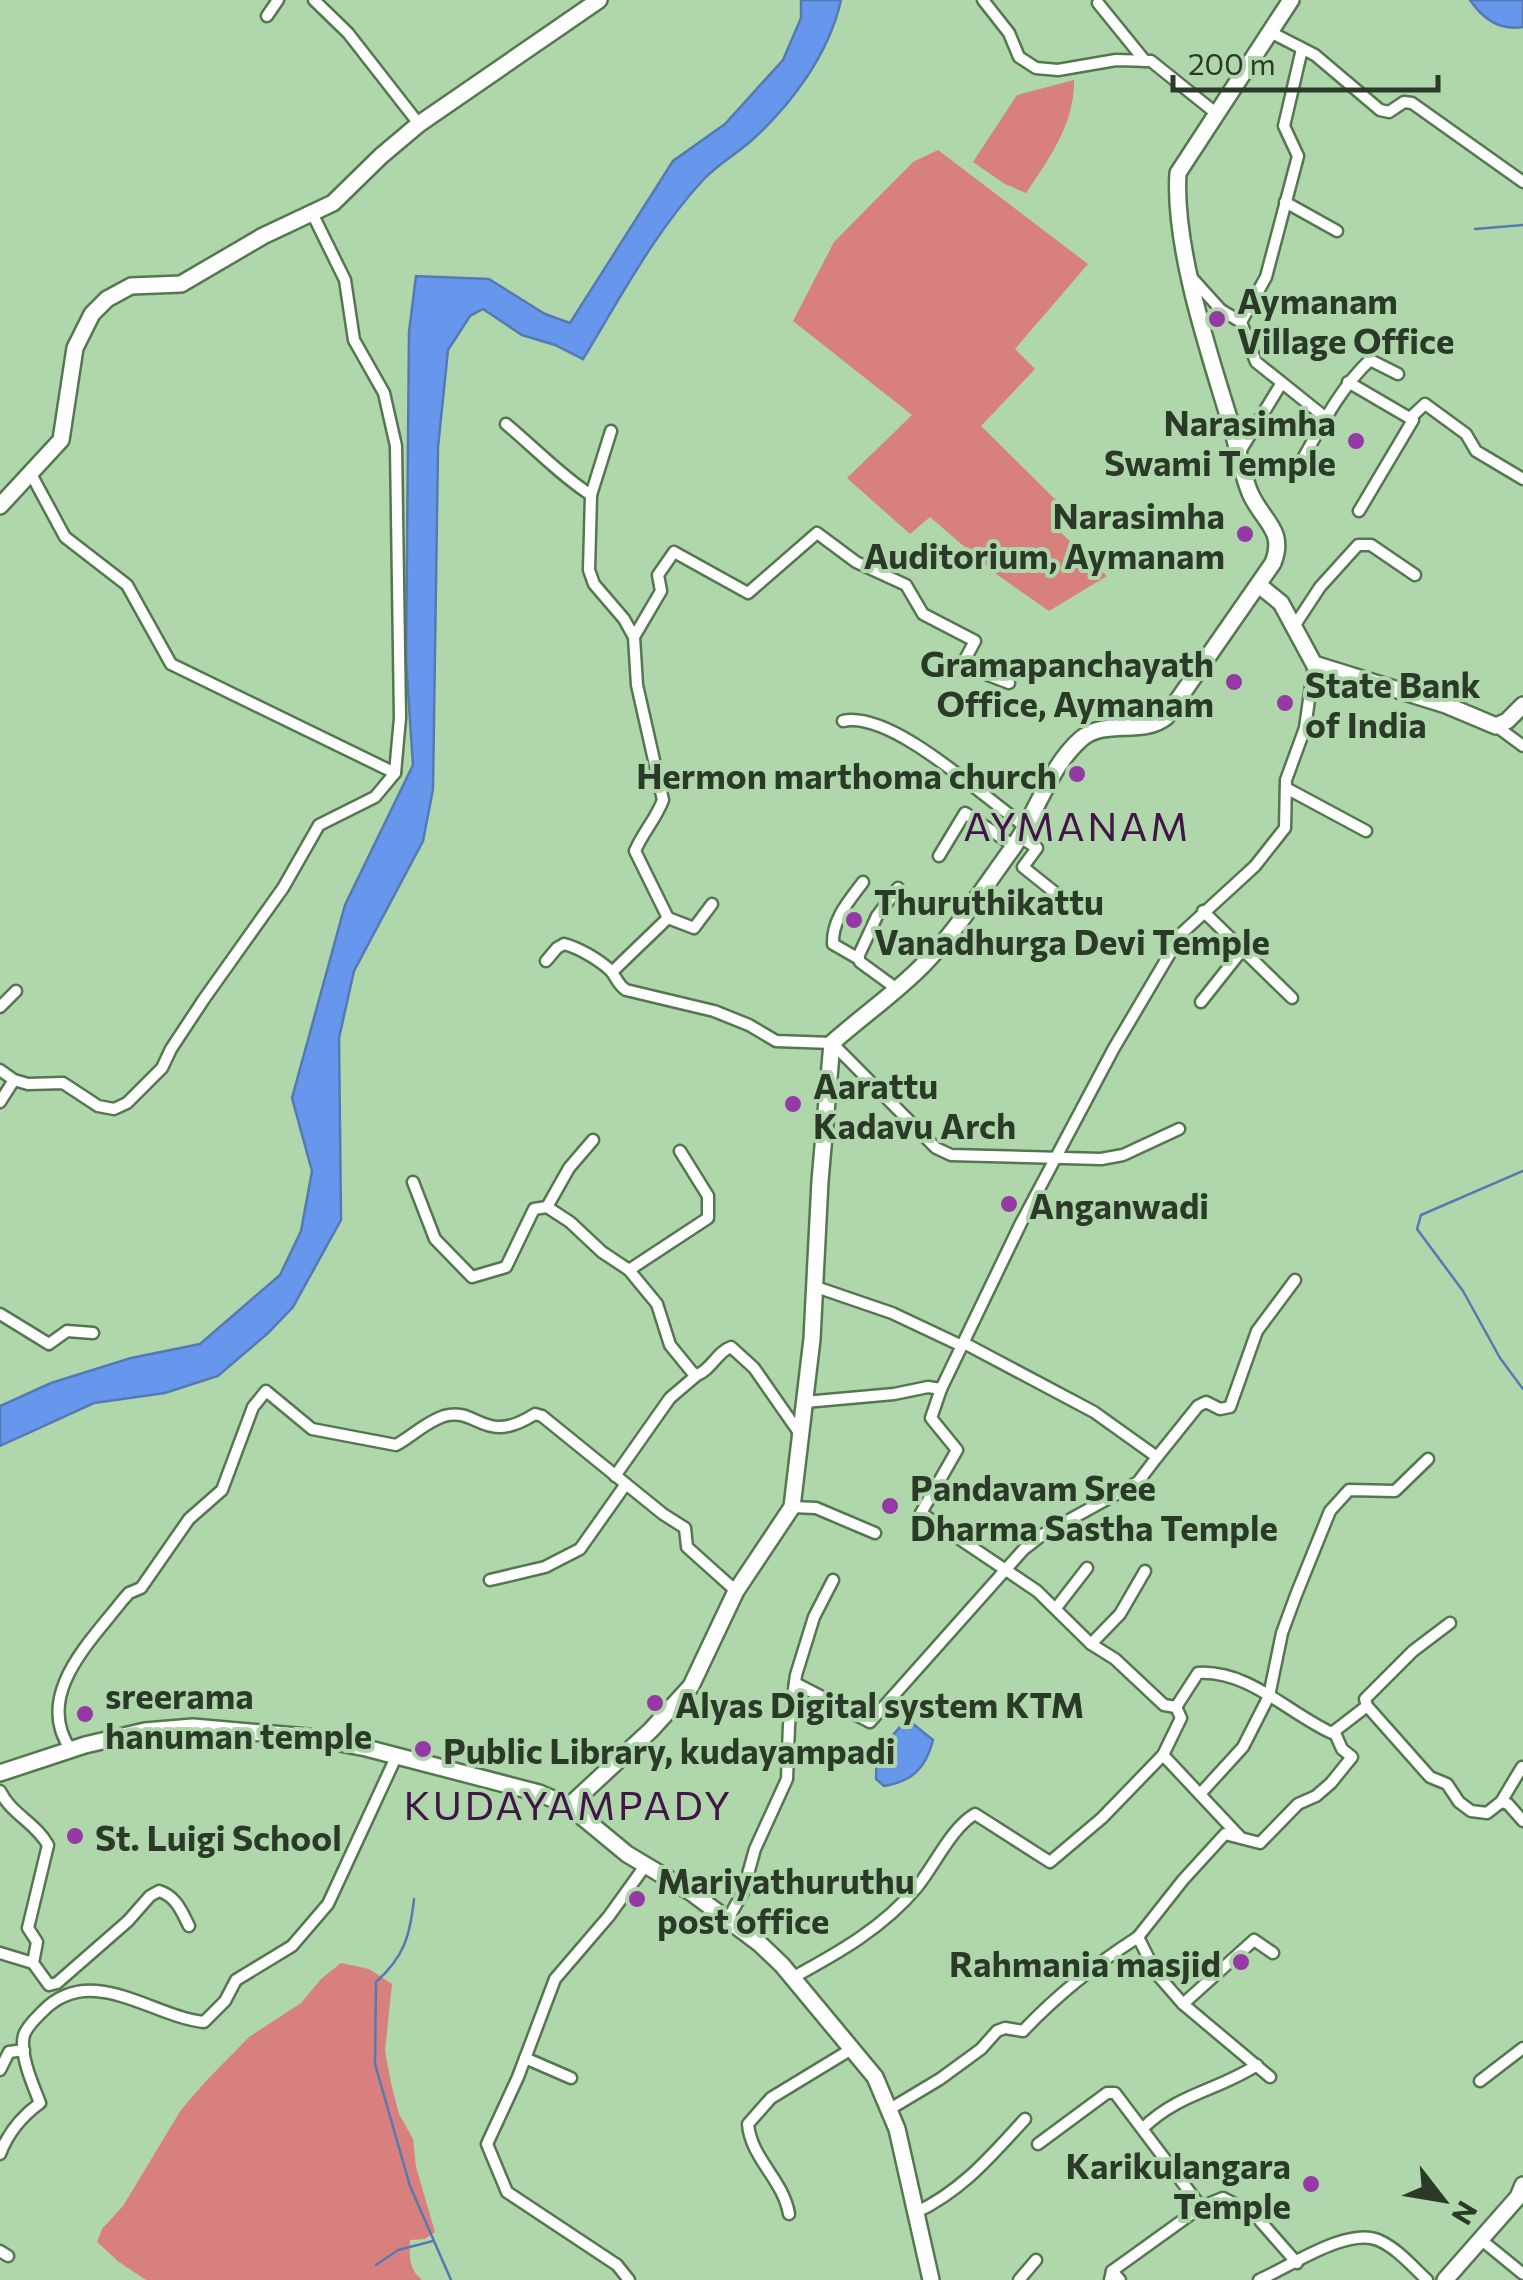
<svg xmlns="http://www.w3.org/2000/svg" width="1523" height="2280" font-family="Commissioner,sans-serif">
	<rect width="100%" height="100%" fill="#b0d6ab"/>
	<g fill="#d7807e">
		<path d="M1074,80C1075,123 1049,159 1026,193L1005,184L973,162L1017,95Z"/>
		<path d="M938,150L1088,264L1015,349L1035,369L981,426L1064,508L1057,529L1107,576L1049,611L996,574L930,517L910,534L847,478L912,415L793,321L834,242L913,162Z"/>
		<path d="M341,1963L369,1969L392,1984L385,2051L391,2083L399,2114L413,2139L416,2167L435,2232L425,2239L410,2240C409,2256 409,2270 422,2280H146L119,2262L97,2242L102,2229L123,2206L181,2110L206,2081L249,2037L301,2003L321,1979Z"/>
	</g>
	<g fill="#6796ed" stroke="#557ab2" stroke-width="2.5">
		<path d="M801,0H841C829,54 792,104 751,141C736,154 717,165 703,180C655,232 620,298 583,359L555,345L522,335L483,309L470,316L448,350L438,447L433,789L423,841L354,971L339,1038L341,1220L293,1307L268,1333L218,1376L165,1393L94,1403L0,1446V1406L51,1383L131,1358L200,1344L280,1275L301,1231L312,1171L292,1098L345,905L413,765L406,661L409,332L416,276L489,279L545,314L570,323L673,161L725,124L783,60L801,18Z"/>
		<path d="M1470,0H1523V27C1500,31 1483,19 1470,0Z"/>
		<path d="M907,1719L933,1740C926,1768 913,1781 884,1786L876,1779L877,1753Z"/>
	</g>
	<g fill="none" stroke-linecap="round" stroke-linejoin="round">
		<g stroke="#557ab2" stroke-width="2.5">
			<path d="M1475,229L1523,225"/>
			<path d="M1523,1171L1421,1215L1417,1229L1463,1291L1500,1358L1523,1389"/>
			<path d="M414,1899C410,1936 404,1957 376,1982L375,2064L410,2186L451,2280"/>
			<path d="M376,2265L398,2250L433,2241"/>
		</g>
		<defs>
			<g id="minor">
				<path d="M314,0L348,33L419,124"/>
				<path d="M983,0L1009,33L1019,57L1036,68L1058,70L1116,60L1151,61L1217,114"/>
				<path d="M1098,3L1145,61"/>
				<path d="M267,16L278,0"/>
				<path d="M1272,33L1315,55L1380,110L1389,112L1404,102L1412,103L1523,182"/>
				<path d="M1285,202L1337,231"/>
				<path d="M1193,279L1221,310L1241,322L1256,362L1326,418"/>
				<path d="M1241,322L1266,277L1298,156L1284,126L1302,49"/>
				<path d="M1348,382L1413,420L1359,511"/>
				<path d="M1410,418L1425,404L1466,434L1476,451L1523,479"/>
				<path d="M506,424C535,448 561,476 591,495"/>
				<path d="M611,431L591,495L589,570L594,584L624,619L634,637L637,685L663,800C656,819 643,832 635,851L668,918"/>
				<path d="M1239,453L1281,384"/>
				<path d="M1297,469C1319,431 1338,390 1370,360L1398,374"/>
				<path d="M31,474L65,537L127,585L171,664L395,773"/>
				<path d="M1295,625L1320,587L1358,545H1371L1415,575"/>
				<path d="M634,637L661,591L658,575L674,552L748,593L817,533L856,562L906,585L923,614L975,641L962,665L1009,683"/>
				<path d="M843,721C892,710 984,798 1026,827"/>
				<path d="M1496,726L1523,746"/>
				<path d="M1286,788L1366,831"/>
				<path d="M1020,837L1037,848L1023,867L1073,907"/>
				<path d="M939,856L965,813L1014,846"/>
				<path d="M1203,911L1292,998"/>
				<path d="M859,959L833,944C832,919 849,901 863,882"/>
				<path d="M546,961L557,948L564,944C579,948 598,959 610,970C616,976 617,984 626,990L714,1011L749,1025L776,1041L832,1043L936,1148L951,1155L1101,1159L1123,1155L1179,1129"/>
				<path d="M612,972L668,918L694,928L712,904"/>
				<path d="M897,989L860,962L858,957L877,916L898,888"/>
				<path d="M1201,1002L1243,949"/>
				<path d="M0,1007L16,991"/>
				<path d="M0,1070L14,1080L0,1102"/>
				<path d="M14,1080L28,1084L63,1083L98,1106L114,1109L127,1103L162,1068L171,1049L204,999L283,888L319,825L375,797L395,773L400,718L396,446L384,393L354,340L345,280L311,211"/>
				<path d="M413,1182L435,1239L472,1277L506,1267L534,1209L547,1207L570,1222L602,1252L629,1270L657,1304L670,1345L692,1372L697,1375C711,1370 717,1352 731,1347L754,1368L800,1434"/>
				<path d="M547,1207L569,1168L593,1140"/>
				<path d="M629,1270L708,1218V1196L680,1151"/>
				<path d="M816,1287L892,1313L962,1346"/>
				<path d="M0,1314L49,1344L67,1331L93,1333"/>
				<path d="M941,1389L931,1418L957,1450L921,1513L1037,1591L1091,1644L1115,1659L1164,1705L1176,1707L1198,1673C1249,1670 1288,1713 1332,1733L1367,1706L1430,1777L1447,1784L1459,1802L1471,1811L1487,1813L1501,1802L1508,1804L1523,1821"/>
				<path d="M805,1402L894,1394L928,1387L941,1389L1021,1223L1114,1048L1182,933L1255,866L1285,828L1286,780L1305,728L1314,664"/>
				<path d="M1157,1457L1198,1406L1206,1402L1220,1409L1230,1407L1257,1331L1295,1280"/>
				<path d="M615,1476L670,1398L697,1375"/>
				<path d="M792,1507L816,1508L875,1533"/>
				<path d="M490,1580L545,1567L580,1549L626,1484"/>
				<path d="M1056,1608L1087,1568"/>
				<path d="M1091,1644L1120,1614L1145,1571"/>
				<path d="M795,1683L870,1722L1024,1549L1042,1535L1138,1482L1157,1457L1094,1412L964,1343"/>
				<path d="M1367,1706L1365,1699L1413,1651L1450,1623"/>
				<path d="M71,1750C33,1696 90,1642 122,1601L129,1593L141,1588L189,1519L222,1490L253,1407L266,1391L312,1429L396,1445C412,1436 426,1422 444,1416C478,1406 483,1447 535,1414L542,1416L663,1514L685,1528L687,1547L736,1591"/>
				<path d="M1163,1755L1240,1837"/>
				<path d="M0,1791C11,1814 36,1823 48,1845L28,1928L37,1942L33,1963L49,1985L57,1983L128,1921L150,1896L159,1891C176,1896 182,1912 189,1926"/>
				<path d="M1201,1793L1243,1747L1269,1696L1282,1633L1296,1595L1330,1511L1349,1490L1395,1491L1428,1459"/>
				<path d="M1501,1802L1522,1767"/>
				<path d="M728,1919L743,1892L755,1849L787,1779L789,1725L796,1675L814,1617L833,1580"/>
				<path d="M1138,1937L1183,1880L1225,1834L1260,1843L1298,1804L1316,1796L1331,1783L1352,1757L1342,1749L1334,1731"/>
				<path d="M0,1953L33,1963"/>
				<path d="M792,1978C838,1953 883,1928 917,1887C935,1865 951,1828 975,1814L1050,1862L1102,1818L1163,1755L1181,1718L1176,1707"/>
				<path d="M1183,2004L1270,2077"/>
				<path d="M525,2058L571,2078"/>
				<path d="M0,2070L9,2052L24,2050"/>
				<path d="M1480,2081L1523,2048"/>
				<path d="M890,2109L940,2079L981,2049L997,2031L1005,2028L1023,2031C1057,1995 1096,1964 1138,1937L1156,1973L1183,2004L1254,1940L1273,1953"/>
				<path d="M1143,2128C1179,2093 1217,2091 1257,2065"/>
				<path d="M1038,2144L1107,2093H1115L1201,2207"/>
				<path d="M0,2154C8,2133 22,2116 40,2103C33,2085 19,2054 24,2035C27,2026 37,2017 43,2011C91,1962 153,2017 204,2022L225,2001L236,1980L292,1946L328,1904L397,1755"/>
				<path d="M915,2213C963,2190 990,2157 1025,2119"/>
				<path d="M789,2214C783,2179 751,2159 748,2124L771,2098L850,2050"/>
				<path d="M1479,2238L1523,2274"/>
				<path d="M0,2251L8,2256"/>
				<path d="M1112,2271L1201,2207L1223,2198L1254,2214L1297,2263"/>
				<path d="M629,2280L617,2265L507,2192L487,2144L518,2077L555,1979L609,1916L645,1866"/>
				<path d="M1019,2280L1036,2260"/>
				<path d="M1110,2280L1112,2271L1120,2280"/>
				<path d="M1259,2280C1289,2267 1347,2227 1378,2240C1397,2248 1412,2266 1427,2280"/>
			</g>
			<g id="secondary">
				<path d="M0,506L61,440L75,348L92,314L107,299L131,286L181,284L263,236L333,203L381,156L419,124L599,0"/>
				<path d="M1260,586L1281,603L1314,664L1446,705L1496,726L1507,721L1523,705"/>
				<path d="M0,1773L85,1745L145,1731L193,1727L308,1737L366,1748L539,1793L569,1806L627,1854L692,1893L760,1944L782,1965L875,2077L897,2129L931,2280"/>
				<path d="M569,1806L651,1730L691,1686L736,1591L792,1507L812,1339L820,1181L832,1043C862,1016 896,993 924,964C958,929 984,887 1012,849C1036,815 1049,767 1081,739C1105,718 1143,736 1166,717L1273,563C1286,531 1263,521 1251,495C1242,475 1238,449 1232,428C1210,356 1173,247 1178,173L1291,0"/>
				<path d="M1445,2280L1518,2197L1523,2185"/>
			</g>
		</defs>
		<use href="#minor" stroke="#557750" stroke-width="15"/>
		<use href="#secondary" stroke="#557750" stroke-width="20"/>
		<use href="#minor" stroke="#fff" stroke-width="10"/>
		<use href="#secondary" stroke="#fff" stroke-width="15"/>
	</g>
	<g fill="#953aa5" stroke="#b0d6ab" stroke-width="4">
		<circle cx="1217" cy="319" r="10"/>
		<circle cx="1356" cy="441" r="10"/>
		<circle cx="1245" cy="534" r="10"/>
		<circle cx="1234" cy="682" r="10"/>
		<circle cx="1285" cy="703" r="10"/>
		<circle cx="1077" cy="774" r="10"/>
		<circle cx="854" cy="920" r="10"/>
		<circle cx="793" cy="1104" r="10"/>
		<circle cx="1009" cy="1204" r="10"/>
		<circle cx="890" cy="1506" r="10"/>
		<circle cx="655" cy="1703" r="10"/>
		<circle cx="85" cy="1714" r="10"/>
		<circle cx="423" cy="1749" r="10"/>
		<circle cx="75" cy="1836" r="10"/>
		<circle cx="637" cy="1899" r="10"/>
		<circle cx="1241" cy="1962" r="10"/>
		<circle cx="1311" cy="2184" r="10"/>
	</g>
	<g text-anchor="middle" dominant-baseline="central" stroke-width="8" stroke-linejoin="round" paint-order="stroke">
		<g font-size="35" font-weight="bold" fill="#2b3a28" stroke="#b0d6ab" text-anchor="start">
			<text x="1237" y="299">Aymanam<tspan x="1237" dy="40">Village Office</tspan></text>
			<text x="1336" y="421" text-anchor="end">Narasimha<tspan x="1336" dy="40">Swami Temple</tspan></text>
			<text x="1225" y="514" text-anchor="end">Narasimha<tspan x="1225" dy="40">Auditorium, Aymanam</tspan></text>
			<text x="1214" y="662" text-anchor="end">Gramapanchayath<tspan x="1214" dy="40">Office, Aymanam</tspan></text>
			<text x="1305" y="683">State Bank<tspan x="1305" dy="40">of India</tspan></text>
			<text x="1057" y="774" text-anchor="end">Hermon marthoma church</text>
			<text x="874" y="900">Thuruthikattu<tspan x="874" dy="40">Vanadhurga Devi Temple</tspan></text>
			<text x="813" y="1084">Aarattu<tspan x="813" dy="40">Kadavu Arch</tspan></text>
			<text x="1029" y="1204">Anganwadi</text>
			<text x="910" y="1486">Pandavam Sree<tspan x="910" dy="40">Dharma Sastha Temple</tspan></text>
			<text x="105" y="1694">sreerama<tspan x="105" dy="40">hanuman temple</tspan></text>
			<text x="675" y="1703">Alyas Digital system KTM</text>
			<text x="443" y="1749">Public Library, kudayampadi</text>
			<text x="95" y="1836">St. Luigi School</text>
			<text x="657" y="1879">Mariyathuruthu<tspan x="657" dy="40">post office</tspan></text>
			<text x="1221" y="1962" text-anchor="end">Rahmania masjid</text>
			<text x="1291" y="2164" text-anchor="end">Karikulangara<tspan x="1291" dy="40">Temple</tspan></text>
		</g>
		<g font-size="40" letter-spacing="2.5" fill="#411548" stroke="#b0d6ab">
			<text x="1077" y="824">AYMANAM</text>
			<text x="568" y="1803">KUDAYAMPADY</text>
		</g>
	</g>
	<g transform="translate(1443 2200) rotate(121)" stroke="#b0d6ab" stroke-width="8" paint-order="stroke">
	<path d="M0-8L18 38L0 25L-18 38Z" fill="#2b3a28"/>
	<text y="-15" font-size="28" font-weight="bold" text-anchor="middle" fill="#2b3a28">N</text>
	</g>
	<path d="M1173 75v15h265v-15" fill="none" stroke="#2b3a28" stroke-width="5"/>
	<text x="1188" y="75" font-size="30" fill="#2b3a28" stroke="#b0d6ab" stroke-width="8" paint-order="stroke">200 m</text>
</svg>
